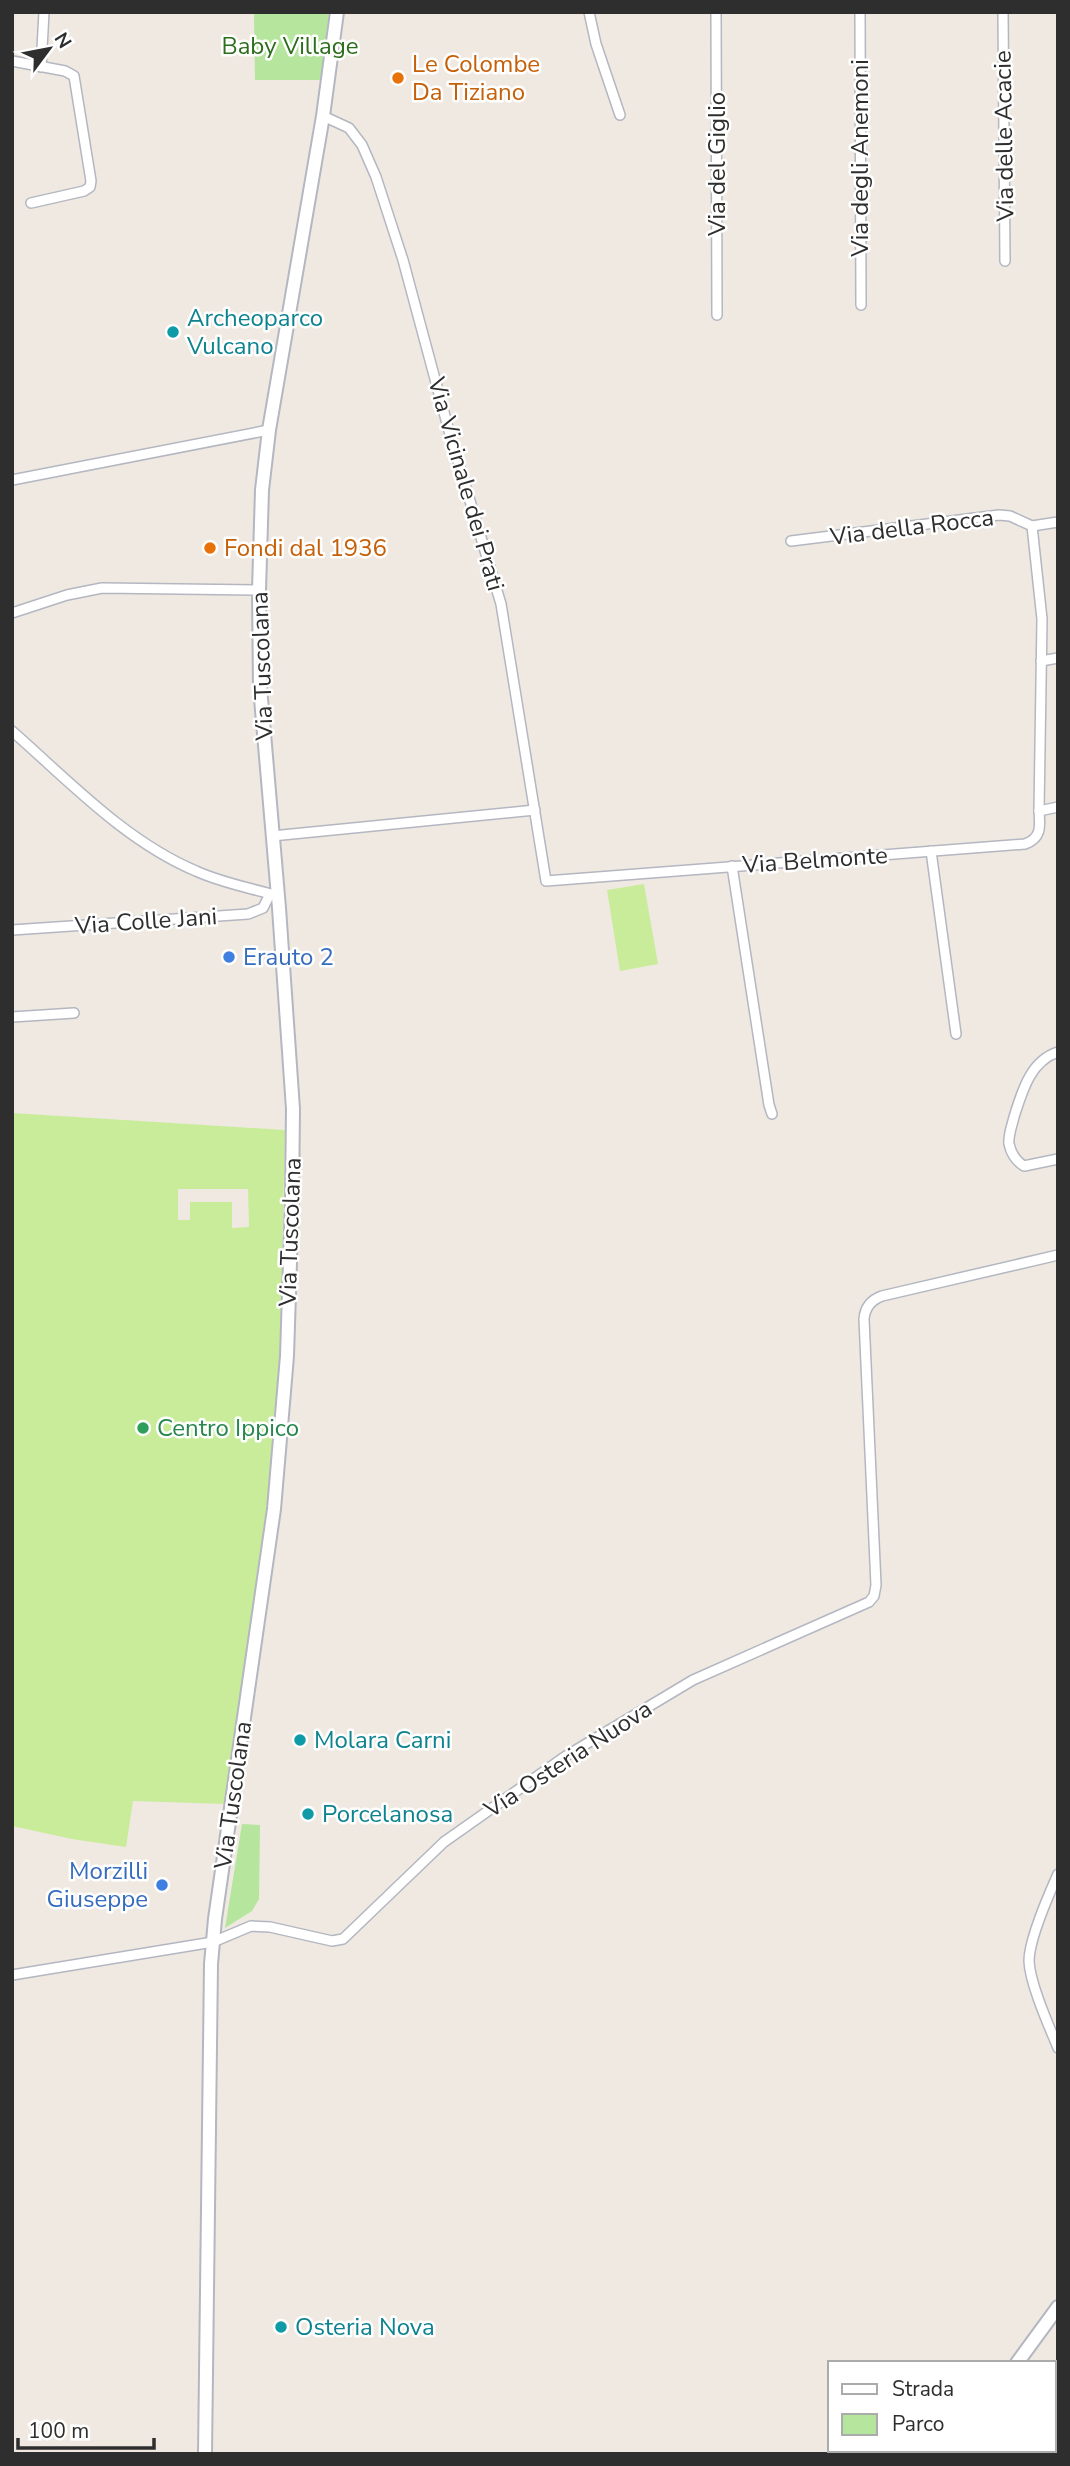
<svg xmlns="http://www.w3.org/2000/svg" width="1070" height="2466" font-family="'Nunito Sans',sans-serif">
	<rect width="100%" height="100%" fill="#efe9e1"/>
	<g fill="#b6e59e">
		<path d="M254,12H329L321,80H255Z"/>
		<path d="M242,1824L260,1825L259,1899L252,1911L225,1928Z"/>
	</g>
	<g fill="#c9ec9a" fill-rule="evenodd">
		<path d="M644,884L658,964L620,971L607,890Z"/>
		<path d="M12,1113L285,1130L280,1352L267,1504L225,1804L133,1801L126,1847L72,1839L12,1826ZM248,1189L249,1227L232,1228V1202H190V1220H178V1189Z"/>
	</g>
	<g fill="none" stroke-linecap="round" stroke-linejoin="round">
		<defs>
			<g id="street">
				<path d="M589,12L596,44L620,115"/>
				<path d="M716,12L717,315"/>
				<path d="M860,12L861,305"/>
				<path d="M1003,12L1005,261"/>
				<path d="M12,61L65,71L74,76L91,181L90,187L84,191L31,203"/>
				<path d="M41,67L44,12"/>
				<path d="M323,116L349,128L362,145L376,177L403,260L449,431L501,604L546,881L1025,844C1042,838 1040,826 1039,811L1058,807"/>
				<path d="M12,480L269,430"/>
				<path d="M1032,526L1042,619L1039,811"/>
				<path d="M791,541L999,515L1010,516L1032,526L1058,522"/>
				<path d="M12,613L67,595L102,588L259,590"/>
				<path d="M1041,661L1058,658"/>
				<path d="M12,731C69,781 125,841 196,871C222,883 251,888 278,896"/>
				<path d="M272,836L535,810"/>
				<path d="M931,851L956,1034"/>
				<path d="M732,866L769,1105L772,1114"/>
				<path d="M12,930L248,914L263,908L270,894"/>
				<path d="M12,1017L74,1013"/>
				<path d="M1058,1052C1030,1061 1022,1092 1014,1117C1012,1126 1008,1135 1009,1144C1011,1153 1016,1161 1024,1166L1058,1159"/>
				<path d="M1058,1874C1049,1894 1029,1940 1029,1961C1030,1984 1049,2026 1058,2048"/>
				<path d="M12,1975L213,1942L251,1926L270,1927L332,1941L343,1939L444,1842L566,1756L693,1680L869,1602L874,1596L876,1585L864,1319C865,1307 871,1300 882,1296L1058,1255"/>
			</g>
			<g id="secondary">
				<path d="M1017,2363L1058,2307"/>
				<path d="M205,2454L211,1964L215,1919L274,1509L287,1356L292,1199L293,1109L279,908L260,687L259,590L262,490L269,430L323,116L337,12"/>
				<path d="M951,2454L954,2450"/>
			</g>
		</defs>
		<use href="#street" stroke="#b4b7c1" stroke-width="12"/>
		<use href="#secondary" stroke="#b4b7c1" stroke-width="16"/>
		<use href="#street" stroke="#fff" stroke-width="9"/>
		<use href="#secondary" stroke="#fff" stroke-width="12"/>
	</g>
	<g fill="#e8710a" stroke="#fff" stroke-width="2.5">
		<circle cx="398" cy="78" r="7"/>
		<circle cx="210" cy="548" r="7"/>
	</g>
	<g fill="#0f9aa8" stroke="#fff" stroke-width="2.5">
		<circle cx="173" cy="332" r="7"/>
		<circle cx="300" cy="1740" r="7"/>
		<circle cx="308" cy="1814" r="7"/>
		<circle cx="281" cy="2327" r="7"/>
	</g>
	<g fill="#3f7fe0" stroke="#fff" stroke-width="2.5">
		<circle cx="229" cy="957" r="7"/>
		<circle cx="162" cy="1885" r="7"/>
	</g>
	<circle fill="#2e9e5b" stroke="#fff" stroke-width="2.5" cx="143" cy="1428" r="7"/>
	<g text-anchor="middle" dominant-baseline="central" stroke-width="5" stroke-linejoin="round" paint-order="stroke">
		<g font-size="24" fill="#2c6e1b" stroke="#fff">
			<text x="290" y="46">Baby Village</text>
		</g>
		<g font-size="24" fill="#c56008" stroke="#fff" text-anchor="start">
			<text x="412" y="64">Le Colombe<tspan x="412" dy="28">Da Tiziano</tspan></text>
			<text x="224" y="548">Fondi dal 1936</text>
		</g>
		<g font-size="24" fill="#2e2e2e" stroke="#fff">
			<text transform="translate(1004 136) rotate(-91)">Via delle Acacie</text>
			<text transform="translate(860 158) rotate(-90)">Via degli Anemoni</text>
			<text transform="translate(717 164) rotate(-90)">Via del Giglio</text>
			<text transform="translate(466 484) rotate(74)">Via Vicinale dei Prati</text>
			<text transform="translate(912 527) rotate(-7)">Via della Rocca</text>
			<text transform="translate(262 666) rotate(-92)">Via Tuscolana</text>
			<text transform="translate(815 860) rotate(-4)">Via Belmonte</text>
			<text transform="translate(146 921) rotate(-4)">Via Colle Jani</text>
			<text transform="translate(290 1232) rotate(-88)">Via Tuscolana</text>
			<text transform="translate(568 1759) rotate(-33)">Via Osteria Nuova</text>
			<text transform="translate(233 1795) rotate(-82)">Via Tuscolana</text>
		</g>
		<g font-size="24" fill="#0d838f" stroke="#fff" text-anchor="start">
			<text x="187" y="318">Archeoparco<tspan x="187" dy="28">Vulcano</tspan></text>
			<text x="314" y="1740">Molara Carni</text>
			<text x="322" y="1814">Porcelanosa</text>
			<text x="295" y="2327">Osteria Nova</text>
		</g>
		<g font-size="24" fill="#366cbe" stroke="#fff" text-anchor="start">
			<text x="243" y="957">Erauto 2</text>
			<text x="148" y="1871" text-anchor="end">Morzilli<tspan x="148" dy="28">Giuseppe</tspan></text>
		</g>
		<g font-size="24" fill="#27864d" stroke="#fff" text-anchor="start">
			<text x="157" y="1428">Centro Ippico</text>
		</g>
	</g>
	<rect width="1070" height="2466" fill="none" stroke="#2e2e2e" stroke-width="28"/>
	<rect x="828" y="2361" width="228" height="91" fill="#ffffff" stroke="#ababab" stroke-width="2"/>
	<rect x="842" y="2384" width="35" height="10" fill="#ffffff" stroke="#ababab" stroke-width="2"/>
	<text x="892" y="2396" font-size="21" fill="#2e2e2e">Strada</text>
	<rect x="842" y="2414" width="35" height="21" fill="#b6e59e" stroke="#ababab" stroke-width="2"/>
	<text x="892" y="2431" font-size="21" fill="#2e2e2e">Parco</text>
	<g transform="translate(49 49) rotate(58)" stroke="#ffffff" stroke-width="5" paint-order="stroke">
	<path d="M0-5L12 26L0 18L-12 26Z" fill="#2e2e2e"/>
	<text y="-10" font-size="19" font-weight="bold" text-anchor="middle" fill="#2e2e2e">N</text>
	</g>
	<path d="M18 2438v10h136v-10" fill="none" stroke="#2e2e2e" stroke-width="3.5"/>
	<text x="28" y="2438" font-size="21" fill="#2e2e2e" stroke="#ffffff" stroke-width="5" paint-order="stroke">100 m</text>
</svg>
